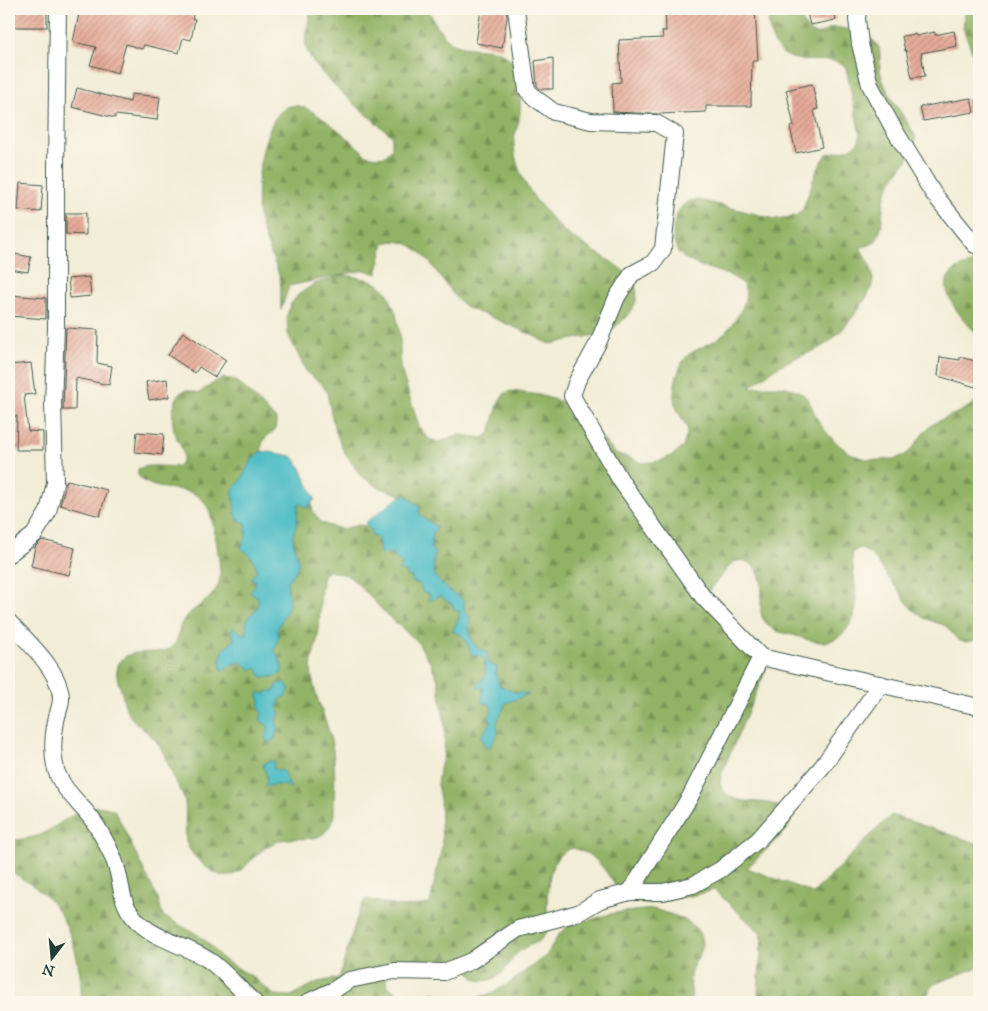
<svg xmlns="http://www.w3.org/2000/svg" width="988" height="1011" font-family="'IM FELL Great Primer',serif">
	<defs>
		<pattern id="forest-firs" width="22" height="20" patternUnits="userSpaceOnUse" patternTransform="scale(1.25)"><rect width="22" height="20" fill="#92b265"/><path d="M5 1l3.5 6h-7zM16 11l3.5 6h-7z" fill="#779254"/></pattern>
		<pattern id="building-hatch" width="6" height="6" patternUnits="userSpaceOnUse" patternTransform="scale(1.25)"><rect width="6" height="6" fill="#e7ac9a"/><path d="M-1 1l2-2M0 6l6-6M5 7l2-2" fill="none" stroke="#bb8d7e"/></pattern>
	</defs>
	<rect width="100%" height="100%" fill="#fbf7ec"/>
	<filter id="ink" filterUnits="userSpaceOnUse"><feTurbulence type="fractalNoise" baseFrequency=".02" numOctaves="2"/><feDisplacementMap in="SourceGraphic" scale="10" xChannelSelector="R" yChannelSelector="G"/><feConvolveMatrix kernelMatrix="1 2 1 2 8 2 1 2 1" color-interpolation-filters="sRGB"/></filter>
	<filter id="wash" filterUnits="userSpaceOnUse"><feTurbulence type="fractalNoise" baseFrequency=".0096" numOctaves="4" result="noise"/><feDisplacementMap in="SourceGraphic" scale="20" xChannelSelector="R" yChannelSelector="G"/><feGaussianBlur stdDeviation="1.12" result="paint"/><feColorMatrix in="noise" values="0 0 0 0 0 0 0 0 0 0 0 0 0 0 0 0 0 1.4 0 .05"/><feComposite in="paint" operator="in"/></filter>
	<g filter="url(#wash)">
		<rect width="100%" height="100%" fill="#f2edd6"/>
		<g fill="url(#forest-firs)" stroke="#58784c">
			<path d="M311,9H428C434,21 442,38 455,44C473,53 497,43 511,61C520,72 522,106 519,119C518,127 513,137 514,145C515,165 524,184 536,200C548,214 560,230 576,240C606,261 667,282 619,324C605,336 586,336 569,340C562,341 555,345 547,343C541,341 536,336 530,334C516,328 503,322 489,316C480,313 472,311 465,306C439,286 424,231 384,243L377,274L365,270L289,286L281,310C280,300 282,289 280,279C274,256 260,234 258,210C255,187 263,100 298,106C315,108 353,142 366,155L377,157L386,156L392,148V136C372,118 310,71 306,47C304,35 309,21 311,9Z"/>
			<path d="M768,9H798C799,18 808,37 820,34C825,32 829,28 834,27C847,29 868,33 877,44C882,52 879,62 880,71C886,96 903,113 915,135C918,153 897,170 889,186C880,202 885,223 877,239C873,245 867,246 860,247C865,257 873,268 873,279C873,296 840,335 826,344C815,352 800,355 787,362C774,368 761,379 749,388C765,386 787,383 801,393C811,399 813,413 819,422C827,435 841,449 856,456C870,462 895,462 908,453C916,446 920,436 927,429C940,416 964,415 979,398V638C972,642 965,643 958,640L946,626L924,618L912,609L871,554L860,548L852,552C852,568 856,585 856,601C857,620 843,641 823,642C813,642 803,638 793,635C785,633 775,632 769,626C765,622 762,618 761,613C760,605 762,597 762,590C762,573 752,555 733,562L708,592L765,662V672L762,679L722,772L720,783C722,790 726,795 733,798C749,805 778,797 788,815C791,821 790,825 787,830L747,868L813,893L891,815L979,844V967L934,984L922,1002H767L758,994L762,934L714,890L695,895L646,904C612,897 614,873 591,856C586,852 578,850 573,848C542,854 548,905 547,930C541,945 533,942 521,950C509,958 507,974 492,979C469,987 473,966 457,962C451,961 444,963 438,963C424,963 410,963 395,963L386,980L388,986L400,996L402,1002H82C81,989 81,976 78,963C74,940 62,910 44,894C33,885 21,878 9,870V841C20,839 33,839 44,833C65,822 90,796 115,811L158,899L163,916L198,935L209,944L222,959L253,977L274,995L291,996L318,982L339,978L359,911L366,899L402,907L430,904L442,846L440,799L437,784L439,772L444,754L445,727L438,680L430,662L417,641L388,616L357,583L347,575L329,571L323,575C319,596 321,616 318,636C315,651 309,662 312,677C315,697 325,716 330,736C337,761 334,790 334,816C324,848 304,835 281,840C278,841 274,843 271,845C256,851 243,874 229,876C216,879 194,858 188,847C183,839 187,814 185,802C183,794 178,786 174,778C169,767 165,754 158,744C150,731 134,725 127,711C124,705 123,697 121,690C119,684 116,677 117,671C120,643 156,658 171,648C180,642 177,629 183,621C190,610 203,605 211,596C216,590 220,584 220,576C221,565 213,515 207,506C192,479 155,498 138,475V469C150,463 165,468 179,466C179,466 183,460 183,459C185,452 179,443 176,436C171,423 171,405 180,393L186,390L199,393L217,381L224,378L232,379L240,384L276,419C276,436 271,430 264,440C261,445 261,452 261,457L260,562L267,669L294,501L311,498L313,511L321,523L341,529L359,525L376,528L413,506L398,494L378,487L360,475L343,450L334,427L327,393L322,384L307,373L288,334L287,315L291,304L298,295L314,284L344,275L371,280L379,285L387,292L396,313L400,335V367L419,426L425,435L429,439L439,442L460,435L483,438L490,433L499,401L504,394L511,391L539,395L573,405L615,453L643,463L660,461L673,455L683,447L688,430C684,420 675,409 674,399C673,387 678,366 687,356C694,350 712,343 720,337C731,329 750,302 745,289C739,270 695,271 680,254C669,243 672,212 686,203C690,200 695,200 700,200L775,219L791,217L797,215L803,209L817,170L827,154C840,150 860,151 860,134L846,68C834,48 783,80 770,32C768,25 768,16 768,9Z"/>
			<path d="M965,9H979V69L963,28Z"/>
			<path d="M979,262V336C967,324 931,287 954,271C960,266 971,264 979,262Z"/>
			<path d="M654,909C673,916 703,920 702,947C701,955 693,963 691,971C688,982 693,992 691,1002H417L423,996L434,993L467,1001L492,993L508,984L547,955L558,935L569,926L614,913Z"/>
		</g>
		<g fill="#4fbdc6" stroke="#377d7d">
			<path d="M262,451L292,456L300,466L315,499L307,508L299,503C297,510 298,516 297,523C296,528 293,532 293,538C295,560 307,561 287,581L289,605L277,630L279,636L275,650L282,666V673L274,677H262L256,668L251,670L242,662L233,664L222,671C218,653 222,651 234,640L231,631L233,627L241,633L247,634L246,624L249,616C257,610 260,606 257,596L250,592L256,584L255,580L251,578L257,570C256,561 249,554 241,548L246,537V523L240,521L235,514C236,505 232,499 233,489C246,479 246,460 262,451Z"/>
			<path d="M405,494L420,507L419,513L422,517L437,527L433,533L431,547L435,554L433,564L435,577L449,591L461,598L464,601V611L470,616C468,630 470,650 487,652L488,663L497,667L496,673L499,685L514,692L529,694L506,703L497,722L498,734L489,748L486,747L481,736L492,721L489,719L492,709L490,704L481,702L483,696V688H477L478,683L484,679L486,673L484,658L480,655H472C466,643 468,636 452,631L459,619L460,612L454,609L453,605L440,596L429,601L430,595L422,592L420,584L411,581L412,577H408L407,573L399,571L402,565L391,553L384,555L380,553L378,539L375,536L372,537L371,531L365,523L390,504Z"/>
			<path d="M286,683L290,690L285,697L280,699L277,709L280,712L276,721L279,729L276,731L275,739L269,742L266,741L265,738L268,732V726L260,720L262,713L259,709L260,700L258,696L259,692L266,694L270,690L274,692L278,684Z"/>
			<path d="M268,761H275L273,765L274,769L283,771L291,789C284,782 273,785 264,787C268,779 268,775 263,767L264,764Z"/>
		</g>
		<g id="blocks">
			<g fill="url(#building-hatch)">
				<rect x="9" y="9" width="38" height="18"/>
				<path d="M80,9H195L192,19H195L191,40L183,38L179,53L144,45L142,49L126,44L118,73L90,65L96,47L73,42Z"/>
				<path d="M481,9H506L507,18L502,48L476,43Z"/>
				<path d="M665,9H755L758,61H752L751,106H706V112L659,114L613,112L612,83L621,82L619,40L663,38L662,31H666Z"/>
				<path d="M806,9H834L836,20L810,25Z"/>
				<path d="M954,31L957,46L921,53L925,76L912,78L906,50L905,51L902,36L915,34L916,36L935,32V35Z"/>
				<path d="M553,58V89H540L537,86L535,61Z"/>
				<path d="M812,84L818,109L814,110L822,147L796,153L790,127L794,126L786,90Z"/>
				<path d="M77,88L130,102L131,94L160,97L157,120L115,115V118L72,107Z"/>
				<path d="M971,98L974,112L923,121L920,107Z"/>
				<path d="M20,183L43,185L41,212L18,210Z"/>
				<path d="M66,213H86V235L66,234Z"/>
				<path d="M9,253L31,257L28,272L9,269Z"/>
				<path d="M89,277L91,296L70,298L68,279Z"/>
				<path d="M10,295L46,298V319L9,316Z"/>
				<path d="M66,328L98,330L97,363L112,366L109,385L76,378L75,410H63Z"/>
				<path d="M183,332L226,360L215,377L199,367L195,373L168,355Z"/>
				<path d="M940,357L960,360V357L979,362V388L938,376Z"/>
				<path d="M31,363L35,394L24,395L28,431L43,432V450H16L17,416L9,417V365Z"/>
				<path d="M167,379L169,397L149,400L146,382Z"/>
				<path d="M137,432L164,434L162,455L135,452Z"/>
				<path d="M67,480L107,490L100,516L60,505Z"/>
				<path d="M42,540L75,548L69,575L31,566L35,547Z"/>
			</g>
		</g>
	</g>
	<g filter="url(#ink)">
		<use href="#blocks" fill-opacity="0" stroke="#3f574c" stroke-width="1"/>
		<g fill="none" stroke-linecap="round" stroke-linejoin="round">
			<defs>
				<g id="minor">
					<path d="M516,9L527,90L535,98L554,112L591,121L656,123L675,134L663,249L653,263L632,274L617,297L598,343L577,381L572,396L621,481L703,597L761,657L979,707"/>
					<path d="M858,9L857,19L860,44L870,85L892,126L933,193L975,245"/>
					<path d="M9,554L34,535L48,512L55,483L53,403L56,328V167L58,9"/>
					<path d="M9,622C27,641 61,671 61,699C61,706 57,714 56,721C53,736 52,755 56,770C63,792 84,806 96,825C104,839 113,853 117,869C121,882 121,897 128,909C145,939 184,943 210,961C226,973 239,989 254,1002"/>
					<path d="M630,892L690,797L761,657"/>
					<path d="M308,1002L334,990L349,980L394,971L444,972L471,961L518,929L578,913L600,900L630,892H663L693,885L720,870L758,840L822,767L881,684"/>
				</g>
			</defs>
			<use href="#minor" stroke="#3f574c" stroke-width="18"/>
			<use href="#minor" stroke="#fff" stroke-width="16"/>
		</g>
	</g>
	<rect width="988" height="1011" fill="none" stroke="#fbf7ec" stroke-width="30"/>
	<g transform="translate(52 958) rotate(196)" stroke="#fbf7ec" stroke-width="4" paint-order="stroke">
	<path d="M0-4L9 19L0 12L-9 19Z" fill="#1f3d34"/>
	<text y="-8" font-size="14" font-weight="bold" text-anchor="middle" fill="#1f3d34">N</text>
	</g>
</svg>
